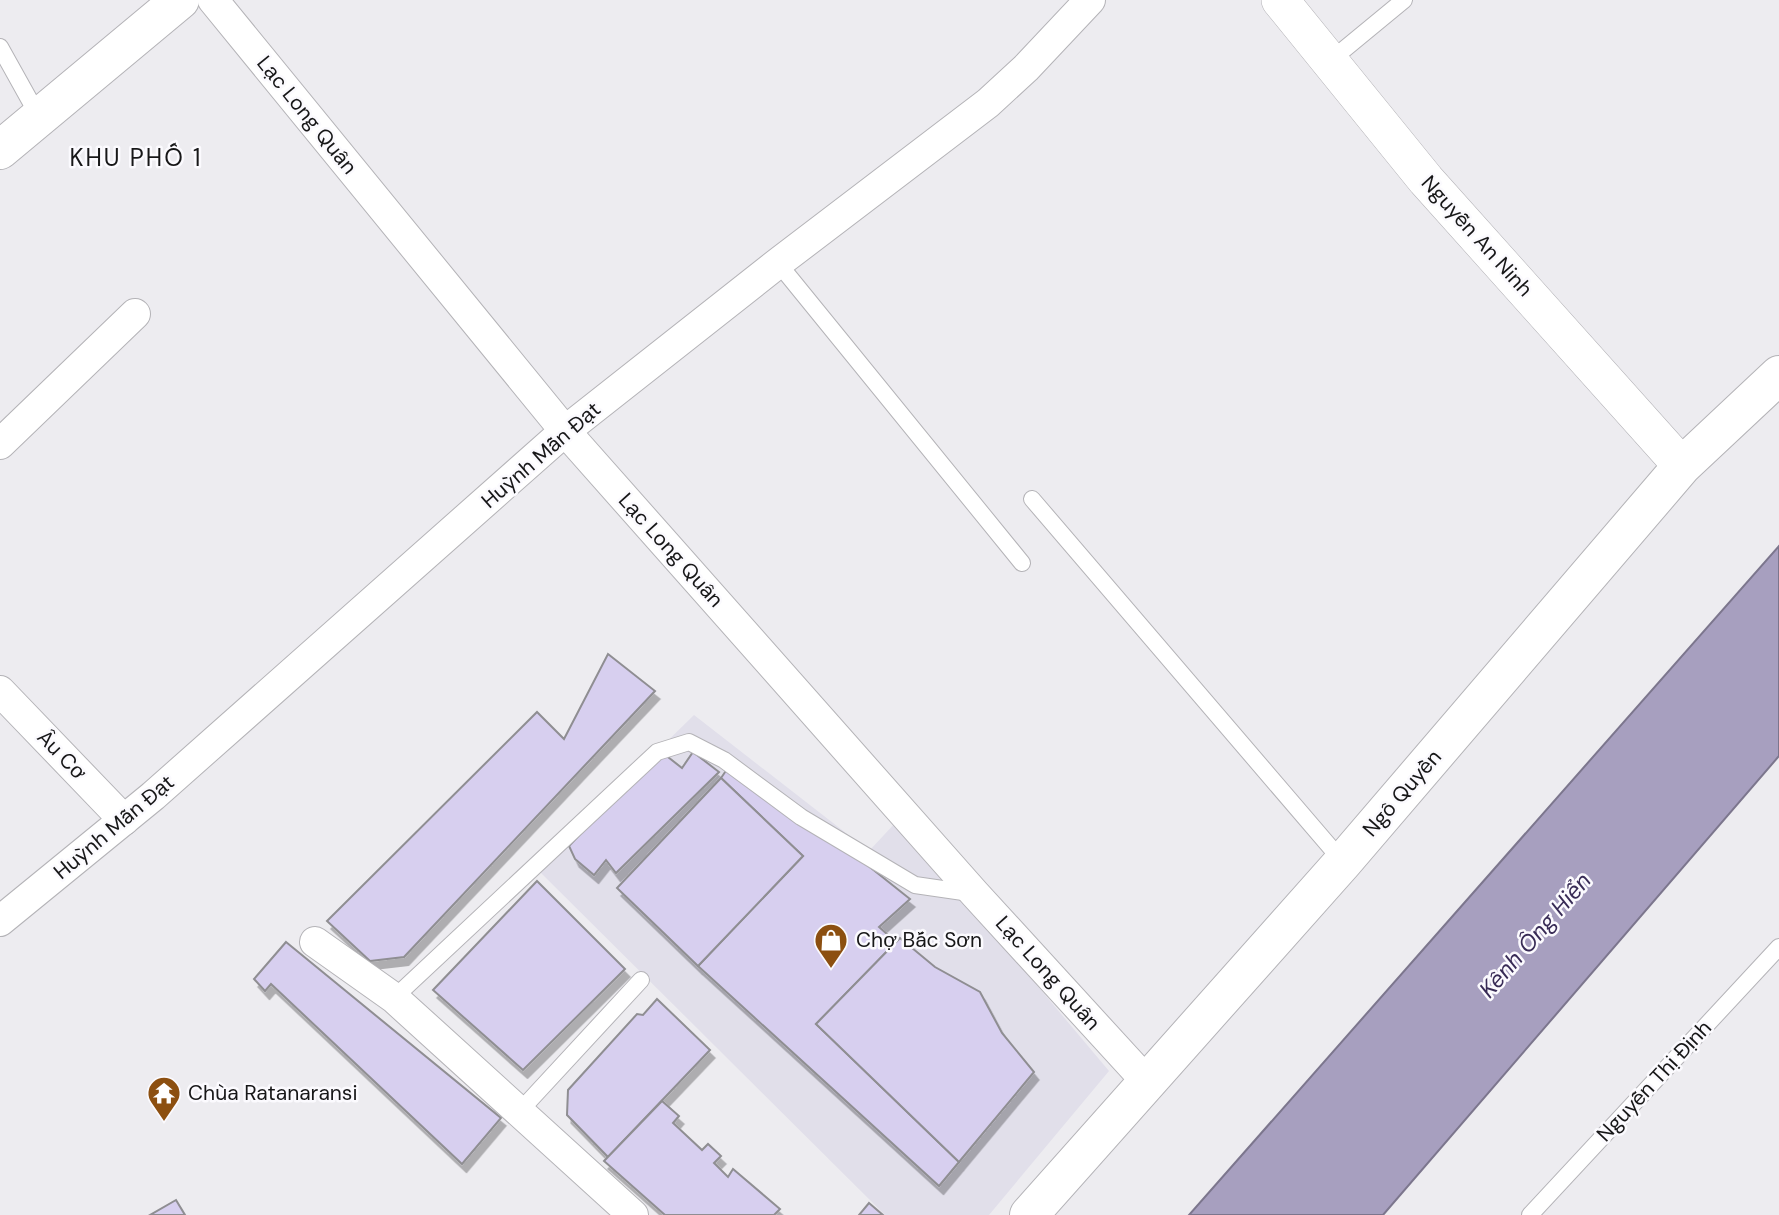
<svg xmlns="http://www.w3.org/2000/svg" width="1779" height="1215" font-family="'DM Sans',sans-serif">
	<defs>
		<filter id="shadow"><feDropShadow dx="4.5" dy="8" stdDeviation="0" flood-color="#0004"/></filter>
	</defs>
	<rect width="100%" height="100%" fill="#edecf0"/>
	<path fill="#e1dfea" d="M694,715L869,851L898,820L1109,1071L989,1215H885L537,869Z"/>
	<path fill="#a79fbf" stroke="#7c768d" stroke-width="2" d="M1779,546V756L1383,1215H1189Z"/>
	<g fill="#d7cfef" stroke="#8f8e92" stroke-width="2" filter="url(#shadow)">
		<path d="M608,654L655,691L404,957L370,961L327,921L537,712L564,739Z"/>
		<path d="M659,750L682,768L693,752L719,772L616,873L606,860L594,875L575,859L569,846Z"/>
		<path d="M734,759L910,899L879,927L896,942L816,1024L959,1162L939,1186L698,966L803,856L721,778Z"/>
		<path d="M721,778L803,856L698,966L617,888Z"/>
		<path d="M537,881L625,969L523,1070L433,990Z"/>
		<path d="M900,938L935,967L980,992L1002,1033L1034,1072L959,1162L816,1024Z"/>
		<path d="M286,942L501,1118L462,1164L271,984L265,991L254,979Z"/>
		<path d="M657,999L710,1050L608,1157L567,1115L568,1090L637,1014L643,1015Z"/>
		<path d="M662,1101L679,1116L673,1123L702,1150L708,1144L721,1156L714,1163L728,1177L733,1169L780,1209L774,1215H665L604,1161Z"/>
		<path d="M176,1200L185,1215H150Z"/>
		<path d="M869,1203L883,1215H859Z"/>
	</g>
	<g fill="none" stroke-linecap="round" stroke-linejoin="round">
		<defs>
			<g id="service">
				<path d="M0,47L39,117"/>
				<path d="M1330,61L1404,0"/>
				<path d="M778,263L1022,563"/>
				<path d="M1032,499L1343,862"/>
				<path d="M394,998L657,752L689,742L724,760L801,817L915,885L970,893"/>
				<path d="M519,1112L641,980"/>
				<path d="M1530,1215L1779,947"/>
			</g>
			<g id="minor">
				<path d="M213,0L565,431L975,894L1148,1083"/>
				<path d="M0,444L135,314"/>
				<path d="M0,691L124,820"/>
				<path d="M0,921L153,796L565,431L778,263L988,103L1026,68L1090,0"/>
				<path d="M315,942L394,998L633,1215"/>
			</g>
			<path id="tertiary" d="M1280,0L1426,180L1682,466"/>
			<path id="secondary" d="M1029,1215L1343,862L1682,466L1779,375"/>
			<path id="primary" d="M0,150L180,0"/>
		</defs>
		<use href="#service" stroke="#b4b3b7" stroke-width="18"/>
		<use href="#minor" stroke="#b4b3b7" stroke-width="32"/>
		<use href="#tertiary" stroke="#b4b3b7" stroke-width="38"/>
		<use href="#secondary" stroke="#b4b3b7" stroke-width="40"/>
		<use href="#primary" stroke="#b4b3b7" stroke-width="40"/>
		<use href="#service" stroke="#fff" stroke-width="16"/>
		<use href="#minor" stroke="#fff" stroke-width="30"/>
		<use href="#tertiary" stroke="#fff" stroke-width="37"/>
		<use href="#secondary" stroke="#fff" stroke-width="38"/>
		<use href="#primary" stroke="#fff" stroke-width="38"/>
	</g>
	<defs>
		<symbol id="shop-pin" viewBox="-11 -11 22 30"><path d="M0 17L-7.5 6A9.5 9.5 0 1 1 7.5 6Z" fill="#8c4f10" stroke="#fbfafe"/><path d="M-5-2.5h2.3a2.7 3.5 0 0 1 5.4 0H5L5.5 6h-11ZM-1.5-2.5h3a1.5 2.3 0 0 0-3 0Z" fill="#fff"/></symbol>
		<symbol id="temple-pin" viewBox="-11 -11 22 30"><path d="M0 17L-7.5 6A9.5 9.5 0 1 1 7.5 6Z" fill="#8c4f10" stroke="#fbfafe"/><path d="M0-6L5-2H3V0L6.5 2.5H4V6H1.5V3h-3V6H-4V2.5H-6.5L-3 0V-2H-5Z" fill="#fff"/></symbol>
	</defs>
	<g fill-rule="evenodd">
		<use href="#shop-pin" x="812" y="921" width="38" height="52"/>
		<use href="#temple-pin" x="145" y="1074" width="38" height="52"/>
	</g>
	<g text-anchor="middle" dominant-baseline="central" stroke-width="5" stroke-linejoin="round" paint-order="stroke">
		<g font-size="21" fill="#171718" stroke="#fbfafe">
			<text transform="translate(307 115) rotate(51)">Lạc Long Quân</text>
			<text transform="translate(1477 236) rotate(48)">Nguyễn An Ninh</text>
			<text transform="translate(541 455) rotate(-41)">Huỳnh Mẫn Đạt</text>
			<text transform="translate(671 550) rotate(48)">Lạc Long Quân</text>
			<text transform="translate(62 755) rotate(46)">Âu Cơ</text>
			<text transform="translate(1402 793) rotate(-49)">Ngô Quyền</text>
			<text transform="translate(114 827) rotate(-40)">Huỳnh Mẫn Đạt</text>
			<text transform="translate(1048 973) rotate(48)">Lạc Long Quân</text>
			<text transform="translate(1654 1081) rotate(-47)">Nguyễn Thị Định</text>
		</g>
		<g font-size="21" fill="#171718" stroke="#fbfafe" text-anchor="start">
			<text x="856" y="940">Chợ Bắc Sơn</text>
			<text x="188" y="1093">Chùa Ratanaransi</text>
		</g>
		<g font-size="23" font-style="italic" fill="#382b56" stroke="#fbfafe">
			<text transform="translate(1535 935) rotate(-49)">Kênh Ông Hiển</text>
		</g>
		<g font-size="24" letter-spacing="2" fill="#171718" stroke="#fbfafe">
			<text x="136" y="157">KHU PHỐ 1</text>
		</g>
	</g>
</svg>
